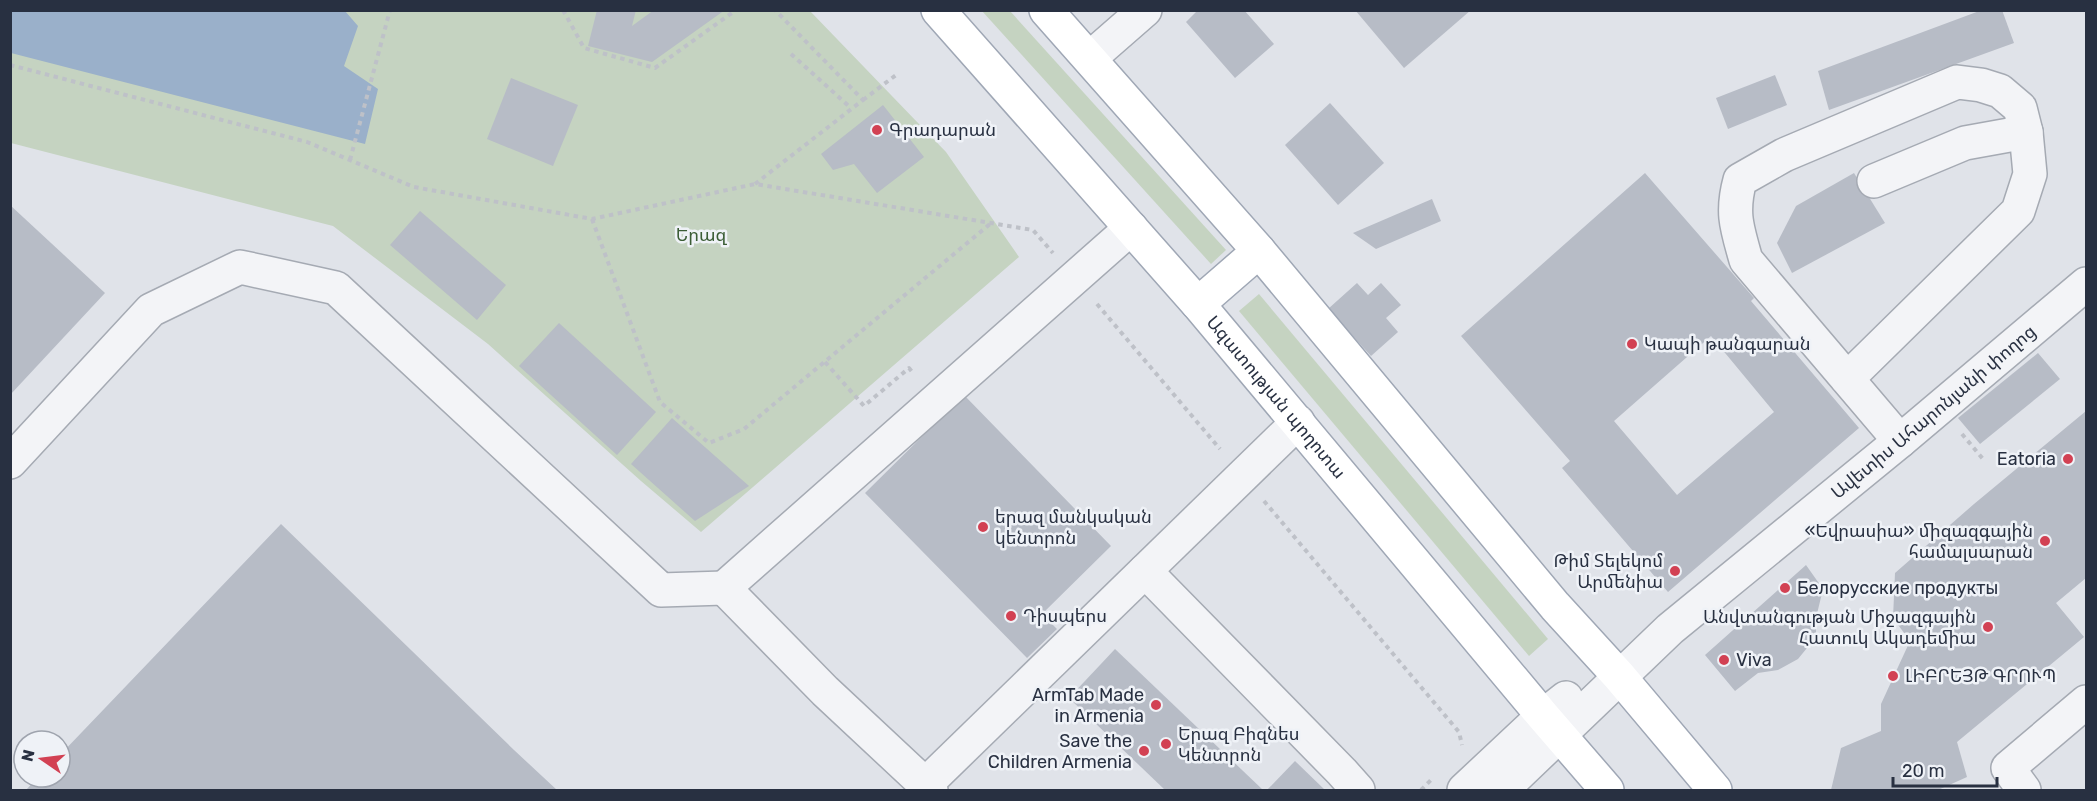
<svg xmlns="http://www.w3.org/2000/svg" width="2097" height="801" font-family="Rubik,'Noto Sans Armenian',sans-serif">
	<rect width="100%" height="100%" fill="#e0e3e9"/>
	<g fill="#c5d3c1">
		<path d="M10,11H810L946,152L1019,257L701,532L641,481L488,344L333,226L11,143Z"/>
		<path d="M982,11H1010L1226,250L1211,264Z"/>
		<path d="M1259,294L1548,639L1529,656L1239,311Z"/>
	</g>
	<path fill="#9ab0ca" d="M10,11H345L358,26L344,66L378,89L365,144L11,53Z"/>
	<g fill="#b7bcc6" fill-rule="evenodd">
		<path d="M597,10H636L632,26L654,10H725L652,62L588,46Z"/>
		<path d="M1198,10H1244L1274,44L1235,78L1186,22Z"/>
		<path d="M1355,10H1471L1404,68Z"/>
		<path d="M1982,10H2002L2014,43L1829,110L1818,71Z"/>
		<path d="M1775,75L1787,105L1728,129L1716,98Z"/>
		<path d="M511,78L578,105L553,166L487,139Z"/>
		<path d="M1330,103L1384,163L1338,205L1285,145Z"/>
		<path d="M883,105L924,157L877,193L854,164L833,170L821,154Z"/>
		<path d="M1645,173L1754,298L1751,301L1859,428L1668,592L1562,468L1570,461L1461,336ZM1711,336L1774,412L1677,495L1614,421Z"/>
		<path d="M1854,173L1885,223L1792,273L1777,243L1796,206Z"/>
		<path d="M1432,199L1441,221L1376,249L1353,233Z"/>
		<path d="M10,205L105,293L10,395Z"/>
		<path d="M420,211L506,285L477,320L390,245Z"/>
		<path d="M1357,283L1368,295L1381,283L1401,305L1386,318L1398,332L1371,356L1328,309Z"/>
		<path d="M559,323L656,412L617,455L519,366Z"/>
		<path d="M2038,353L2060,379L1980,444L1958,418Z"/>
		<path d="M964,395L1111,546L1042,614L1057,629L1027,658L865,493Z"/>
		<path d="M2086,411V578L2056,603L2084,637L1957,742L1967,777L1938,790H1831L1841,748L1881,731V704L1910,641L1893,618L1895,573L1974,504Z"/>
		<path d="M672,418L749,486L695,521L631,464Z"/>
		<path d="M281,524L514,750L557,790H26L38,777H60V755Z"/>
		<path d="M1806,565L1823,589L1816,618V637L1798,659L1778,670L1758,673L1735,691L1705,655Z"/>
		<path d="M1115,649L1263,790H1165L1069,698Z"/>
		<path d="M1295,761L1325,790H1267Z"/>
	</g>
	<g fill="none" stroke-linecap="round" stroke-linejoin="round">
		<defs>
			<g id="minor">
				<path d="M1090,58L1145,10"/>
				<path d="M1874,181L1965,143L2026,132"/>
				<path d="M1847,379L2018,211L2030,174L2026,132L2020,108L2000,91L1981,85L1957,82L1784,155L1740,180C1731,213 1737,228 1746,260L1900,441"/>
				<path d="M10,462L151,310L240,267L336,288L661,590L724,588"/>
				<path d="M1145,571L1342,772L1358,790"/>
				<path d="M925,785L1298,422"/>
				<path d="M931,790L825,691L724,588L1131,228"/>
				<path d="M1464,790L1543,716L1566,698"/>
				<path id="s1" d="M1502,790L1670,629L1900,441L2086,284"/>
				<path d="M2024,790L2008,768L2086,702"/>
			</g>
			<g id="major">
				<path id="s2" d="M938,10L1198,304L1543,716L1607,790"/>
				<path d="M1046,10L1259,251L1555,606L1619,676L1715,790"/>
				<path d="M1198,304L1259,251"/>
			</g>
		</defs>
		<use href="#minor" stroke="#a5aab3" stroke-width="36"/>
		<use href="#major" stroke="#9fa7b5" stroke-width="36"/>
		<g stroke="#bec1c8" stroke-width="4" stroke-dasharray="4.5 4.5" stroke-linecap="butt">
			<path d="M563,10L584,48L655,68L736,10"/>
			<path d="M791,54L851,108"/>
			<path d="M10,65L307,142L414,187L592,219L755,184L1033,230L1053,253"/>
			<path d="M863,100L896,75"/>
			<path d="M350,160L390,10"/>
			<path d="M755,184L863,100L775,10"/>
			<path d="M592,219L660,402L709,443L744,429L990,224"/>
			<path d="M1097,304L1220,449"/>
			<path d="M825,362L864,406L909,368L914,374"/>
			<path d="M1962,434L1983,459"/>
			<path d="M1264,501L1459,732L1462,745"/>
			<path d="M1421,790L1431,780"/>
		</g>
		<use href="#minor" stroke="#f3f4f7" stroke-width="33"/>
		<use href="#major" stroke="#fff" stroke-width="33"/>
	</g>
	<g fill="#d24153" stroke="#eff2f7" stroke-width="2">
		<circle cx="877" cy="130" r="6"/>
		<circle cx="1632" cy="344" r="6"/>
		<circle cx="2068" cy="459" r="6"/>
		<circle cx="983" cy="527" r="6"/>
		<circle cx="2045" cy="541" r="6"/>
		<circle cx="1675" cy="571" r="6"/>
		<circle cx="1785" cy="588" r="6"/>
		<circle cx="1011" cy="616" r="6"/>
		<circle cx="1988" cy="627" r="6"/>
		<circle cx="1724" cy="660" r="6"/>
		<circle cx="1893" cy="676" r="6"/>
		<circle cx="1156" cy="705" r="6"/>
		<circle cx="1166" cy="744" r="6"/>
		<circle cx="1144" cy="751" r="6"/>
	</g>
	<g text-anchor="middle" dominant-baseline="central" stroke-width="5" stroke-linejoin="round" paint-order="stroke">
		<g font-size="18" fill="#283041" stroke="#eff2f7" text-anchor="start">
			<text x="889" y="130">Գրադարան</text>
			<text x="1644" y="344">Կապի թանգարան</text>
			<text x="2056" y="459" text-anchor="end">Eatoria</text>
			<text x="995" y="517">երազ մանկական<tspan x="995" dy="21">կենտրոն</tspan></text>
			<text x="2033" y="531" text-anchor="end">«Եվրասիա» միզազգային<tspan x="2033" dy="21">համալսարան</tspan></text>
			<text x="1663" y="561" text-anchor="end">Թիմ Տելեկոմ<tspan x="1663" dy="21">Արմենիա</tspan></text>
			<text x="1797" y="588">Белорусские продукты</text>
			<text x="1023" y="616">Դիսպերս</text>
			<text x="1976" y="617" text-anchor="end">Անվտանգության Միջազգային<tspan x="1976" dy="21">Հատուկ Ակադեմիա</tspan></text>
			<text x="1736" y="660">Viva</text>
			<text x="1905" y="676">ԼԻԲՐԵՅԹ ԳՐՈՒՊ</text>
			<text x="1144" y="695" text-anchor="end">ArmTab Made<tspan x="1144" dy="21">in Armenia</tspan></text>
			<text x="1178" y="734">Երազ Բիզնես<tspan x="1178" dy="21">Կենտրոն</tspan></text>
			<text x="1132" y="741" text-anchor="end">Save the<tspan x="1132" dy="21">Children Armenia</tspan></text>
		</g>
		<g font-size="18" fill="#3b5d35" stroke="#eff2f7">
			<text x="701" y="235">Երազ</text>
		</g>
		<g font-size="18" fill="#283041" stroke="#eff2f7">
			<text stroke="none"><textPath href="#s2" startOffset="514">Ազատության պողոտա</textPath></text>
			<text stroke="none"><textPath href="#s1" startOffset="574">Ավետիս Ահարոնյանի փողոց</textPath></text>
		</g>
	</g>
	<rect width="2097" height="801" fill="none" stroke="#283041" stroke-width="24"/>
	<g transform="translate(42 759) rotate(284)"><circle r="28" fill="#eff2f7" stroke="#9fa4ae" stroke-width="1.5"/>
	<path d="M0-4.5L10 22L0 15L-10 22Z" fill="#d24153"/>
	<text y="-9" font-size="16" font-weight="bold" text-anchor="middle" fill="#283041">N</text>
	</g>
	<path d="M1893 777v9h104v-9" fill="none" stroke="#283041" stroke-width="3"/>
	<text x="1902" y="777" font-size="18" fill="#283041" stroke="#eff2f7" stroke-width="4.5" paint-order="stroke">20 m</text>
</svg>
